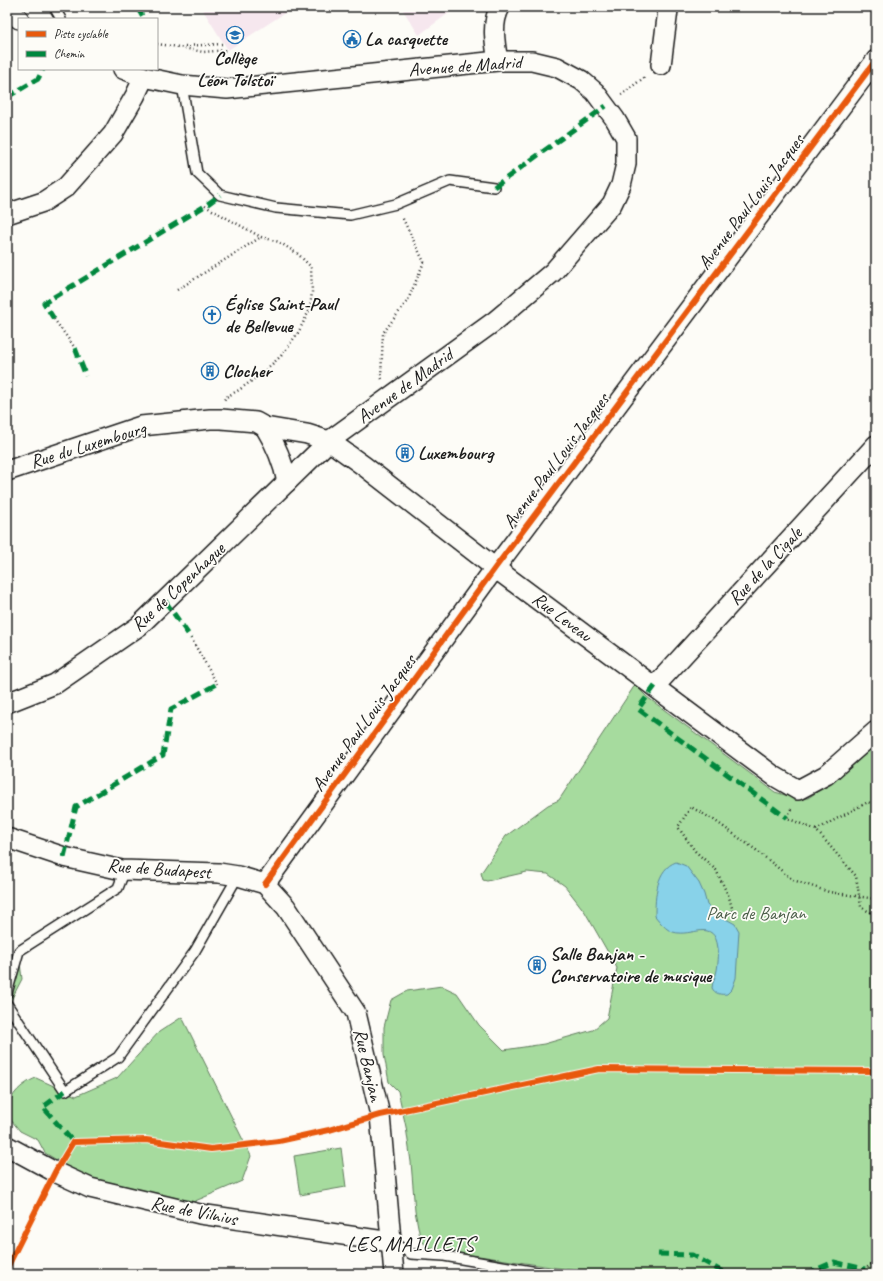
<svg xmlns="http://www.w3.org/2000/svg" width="883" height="1281" font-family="Caveat,sans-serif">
	<rect width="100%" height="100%" fill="#fdfcf7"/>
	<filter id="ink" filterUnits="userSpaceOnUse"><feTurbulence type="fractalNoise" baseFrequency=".025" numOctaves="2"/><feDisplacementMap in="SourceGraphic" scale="8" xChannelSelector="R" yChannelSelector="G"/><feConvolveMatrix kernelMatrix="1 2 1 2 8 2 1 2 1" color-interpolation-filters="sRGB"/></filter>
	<g filter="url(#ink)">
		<g fill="#f6e7ee">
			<path d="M201,7H294L228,50Z"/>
			<path d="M401,7H457L419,35Z"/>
		</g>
		<g fill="#a6db9e" stroke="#617c5d">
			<path d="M635,685L647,697L775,792L795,798H808L830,783L876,742V1274H597L427,1248L420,1237L415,1211L411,1162L406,1127L398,1091L389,1082L384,1055V1027L391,1000L407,991L442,986L457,993L479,1025L504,1050L544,1044L593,1030L607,1018L617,968L585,912L565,886L548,874L527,872L487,881L483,880L481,873L506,836L548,805L559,800Z"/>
			<path d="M7,957L20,963L22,979L7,1008Z"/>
			<path d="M182,1017L251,1156L242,1181L193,1202L92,1181L45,1153L38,1140L20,1131L7,1115C7,1097 21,1084 36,1078L76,1096L117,1078L159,1032Z"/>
			<path d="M341,1148L346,1187L300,1195L294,1156Z"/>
		</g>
		<path fill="#88d2e9" stroke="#5d8997" d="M676,862L686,866L699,883L704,894L707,905L715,913L735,924L739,931L736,978L732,989L727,994C721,995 715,994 712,988C712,982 716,977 717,970C718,964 719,955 718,948C714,917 692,938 673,932C666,930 660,922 655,916C655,897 656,869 676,862Z"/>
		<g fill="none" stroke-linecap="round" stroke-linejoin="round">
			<defs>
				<g id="service">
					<path d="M54,7L61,19"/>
					<path d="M182,85L197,173L220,195L276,208L350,215L396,204L450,181L494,187"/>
					<path d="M7,993L19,951L118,888L125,870"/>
					<path d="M7,1004L65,1091L118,1057L195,951L238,876"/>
					<path d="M392,1242L411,1254L444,1256L549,1274"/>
				</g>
				<g id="minor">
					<path d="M7,8L19,19"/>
					<path d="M498,61C495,44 491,23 500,7"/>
					<path d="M661,65L668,10L665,7"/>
					<path d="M7,214L43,202L66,187L113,134L135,96L144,77"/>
					<path d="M265,427C276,445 283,461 287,482"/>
					<path d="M7,471L141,426L210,419H221L256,422L265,427L307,434L329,441L364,466L503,574L774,776L798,790L826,775L876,731"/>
					<path d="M655,686L876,445"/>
					<path d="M7,703L55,684L139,626L329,441L495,321L553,272L612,204L621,185L626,164V138L615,119L595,92L581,80L557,67L532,61H498L227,89L182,85L144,77L123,69"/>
					<path d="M7,838L64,857L122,870L219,873L238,876L265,884L286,907L356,1013L380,1115L394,1274"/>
					<path d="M265,884L495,568L876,60"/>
					<path d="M7,1146L55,1172L90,1188L200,1214L391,1242"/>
				</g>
			</defs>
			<use href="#service" stroke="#1c1c1c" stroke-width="12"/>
			<use href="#minor" stroke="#1c1c1c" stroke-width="22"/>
			<g stroke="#1c1c1c" stroke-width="2.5" stroke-dasharray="1 3" stroke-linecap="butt">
				<path d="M157,44L179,47L203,52L228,50"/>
				<path d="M185,46L222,44"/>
				<path d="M621,95L646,76"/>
				<path d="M205,206L261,237L279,242L298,254L311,267L312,292L310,309L298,333L281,356L261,374L239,390L226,397L224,400"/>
				<path d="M177,290L261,237"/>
				<path d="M54,319L75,348"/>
				<path d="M382,379L381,377L383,333L408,300L424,262L402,217"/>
				<path d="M191,638L217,684"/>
				<path d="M791,809L787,818L816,830L856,876L861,907L876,916"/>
				<path d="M816,830L868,802L876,806"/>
				<path d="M734,915L729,897L716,870L695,851L678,827L691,807L714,820L756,850L793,880L829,892L876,899"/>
				<path d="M399,1111L599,1069L876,1071"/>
				<path d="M65,1156L73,1142L146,1140L211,1149L279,1141L329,1130L361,1121"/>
				<path d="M7,1268L46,1189"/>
				<path d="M864,1274L865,1269L876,1261"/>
			</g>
			<use href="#service" stroke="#fdfcf7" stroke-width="9"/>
			<use href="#minor" stroke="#fdfcf7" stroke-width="19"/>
			<g stroke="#00873e" stroke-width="5" stroke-dasharray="10 5" stroke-linecap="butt">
				<path d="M137,7L144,19"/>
				<path d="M7,97L38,79L43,69"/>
				<path d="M494,187L606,106"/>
				<path d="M54,319L44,303L205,206L220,195"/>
				<path d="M75,348L86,376"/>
				<path d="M165,601L191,638"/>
				<path d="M655,686L638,709L787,818"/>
				<path d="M64,857L76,807L163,755L171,709L217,684"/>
				<path d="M65,1091L43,1107L73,1142"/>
				<path d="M658,1254L692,1255L723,1272L729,1274"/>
				<path d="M806,1274L834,1262L865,1269"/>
			</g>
			<defs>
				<g id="cycleway">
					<path d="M265,884L495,568L876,60"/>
					<path d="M7,1268L55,1172L73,1142L146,1140L211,1149L279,1141L329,1130L380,1115L599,1069L876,1071"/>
				</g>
			</defs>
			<use href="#cycleway" stroke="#fdfcf7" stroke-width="8"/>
			<use href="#cycleway" stroke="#e8590c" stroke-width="6"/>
		</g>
	</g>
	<defs>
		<symbol id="school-ring" viewBox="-11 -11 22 22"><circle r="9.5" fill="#fdfcf7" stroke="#1f6fb2" stroke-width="1.5"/><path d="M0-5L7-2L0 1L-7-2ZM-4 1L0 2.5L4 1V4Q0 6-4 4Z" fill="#1f6fb2"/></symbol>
		<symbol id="civic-ring" viewBox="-11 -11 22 22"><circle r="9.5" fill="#fdfcf7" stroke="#1f6fb2" stroke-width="1.5"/><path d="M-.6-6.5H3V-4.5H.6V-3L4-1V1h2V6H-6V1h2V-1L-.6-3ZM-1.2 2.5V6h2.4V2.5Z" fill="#1f6fb2"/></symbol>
		<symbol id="church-ring" viewBox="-11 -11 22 22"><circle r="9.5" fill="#fdfcf7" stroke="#1f6fb2" stroke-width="1.5"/><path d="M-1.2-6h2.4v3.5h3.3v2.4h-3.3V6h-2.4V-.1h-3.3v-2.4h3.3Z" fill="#1f6fb2"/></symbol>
		<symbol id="building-ring" viewBox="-11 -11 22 22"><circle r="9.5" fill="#fdfcf7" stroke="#1f6fb2" stroke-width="1.5"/><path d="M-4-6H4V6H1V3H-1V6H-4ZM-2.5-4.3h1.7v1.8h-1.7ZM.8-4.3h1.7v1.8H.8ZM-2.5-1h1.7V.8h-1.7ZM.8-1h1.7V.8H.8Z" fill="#1f6fb2"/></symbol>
	</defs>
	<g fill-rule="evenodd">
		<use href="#school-ring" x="225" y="25" width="20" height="20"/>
		<use href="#civic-ring" x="342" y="29" width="20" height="20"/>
		<use href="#church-ring" x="202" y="305" width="20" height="20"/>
		<use href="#building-ring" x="200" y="361" width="20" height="20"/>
		<use href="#building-ring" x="395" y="443" width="20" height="20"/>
		<use href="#building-ring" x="527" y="955" width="20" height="20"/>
	</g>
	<g text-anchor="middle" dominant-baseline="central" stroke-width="3.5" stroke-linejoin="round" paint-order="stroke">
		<g font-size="19" font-weight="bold" fill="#1c1c1c" stroke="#fdfcf7" text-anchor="start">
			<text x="365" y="39">La casquette</text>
			<text x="235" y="58" text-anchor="middle">Collège<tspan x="235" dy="22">Léon Tolstoï</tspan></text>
			<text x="225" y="304">Église Saint-Paul<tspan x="225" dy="22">de Bellevue</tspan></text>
			<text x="223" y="371">Clocher</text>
			<text x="418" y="453">Luxembourg</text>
			<text x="550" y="954">Salle Banjan -<tspan x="550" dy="22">Conservatoire de musique</tspan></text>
		</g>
		<g font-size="19" fill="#1c1c1c" stroke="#fdfcf7">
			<text transform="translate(465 66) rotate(-4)">Avenue de Madrid</text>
			<text transform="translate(751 202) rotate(-53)">Avenue Paul Louis Jacques</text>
			<text transform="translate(405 386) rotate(-36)">Avenue de Madrid</text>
			<text transform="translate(88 445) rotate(-17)">Rue du Luxembourg</text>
			<text transform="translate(556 461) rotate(-53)">Avenue Paul Louis Jacques</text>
			<text transform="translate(765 566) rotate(-47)">Rue de la Cigale</text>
			<text transform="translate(178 587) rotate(-43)">Rue de Copenhague</text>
			<text transform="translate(562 617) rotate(37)">Rue Leveau</text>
			<text transform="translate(364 723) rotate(-54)">Avenue Paul Louis Jacques</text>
			<text transform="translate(159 869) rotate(4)">Rue de Budapest</text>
			<text transform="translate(368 1065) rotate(77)">Rue Banjan</text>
			<text transform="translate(194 1211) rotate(11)">Rue de Vilnius</text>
		</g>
		<g font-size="19" fill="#4c5f4a" stroke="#fdfcf7">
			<text x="756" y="913">Parc de Banjan</text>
		</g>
		<g font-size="21" letter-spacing="1" fill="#1c1c1c" stroke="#fdfcf7">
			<text x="411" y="1244">LES MAILLETS</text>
		</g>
	</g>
	<rect width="883" height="1281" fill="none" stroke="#fdfcf7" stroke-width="24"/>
	<rect x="12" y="12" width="859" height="1257" fill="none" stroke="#1c1c1c" stroke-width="1.5" filter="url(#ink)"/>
	<rect x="18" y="18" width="140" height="52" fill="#fdfcf7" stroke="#a3a29f"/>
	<rect x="26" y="31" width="20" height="6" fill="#e8590c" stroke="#a3a29f"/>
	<text x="54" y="38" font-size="12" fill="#1c1c1c">Piste cyclable</text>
	<rect x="26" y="51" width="20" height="6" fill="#00873e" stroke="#a3a29f"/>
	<text x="54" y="58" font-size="12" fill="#1c1c1c">Chemin</text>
</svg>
